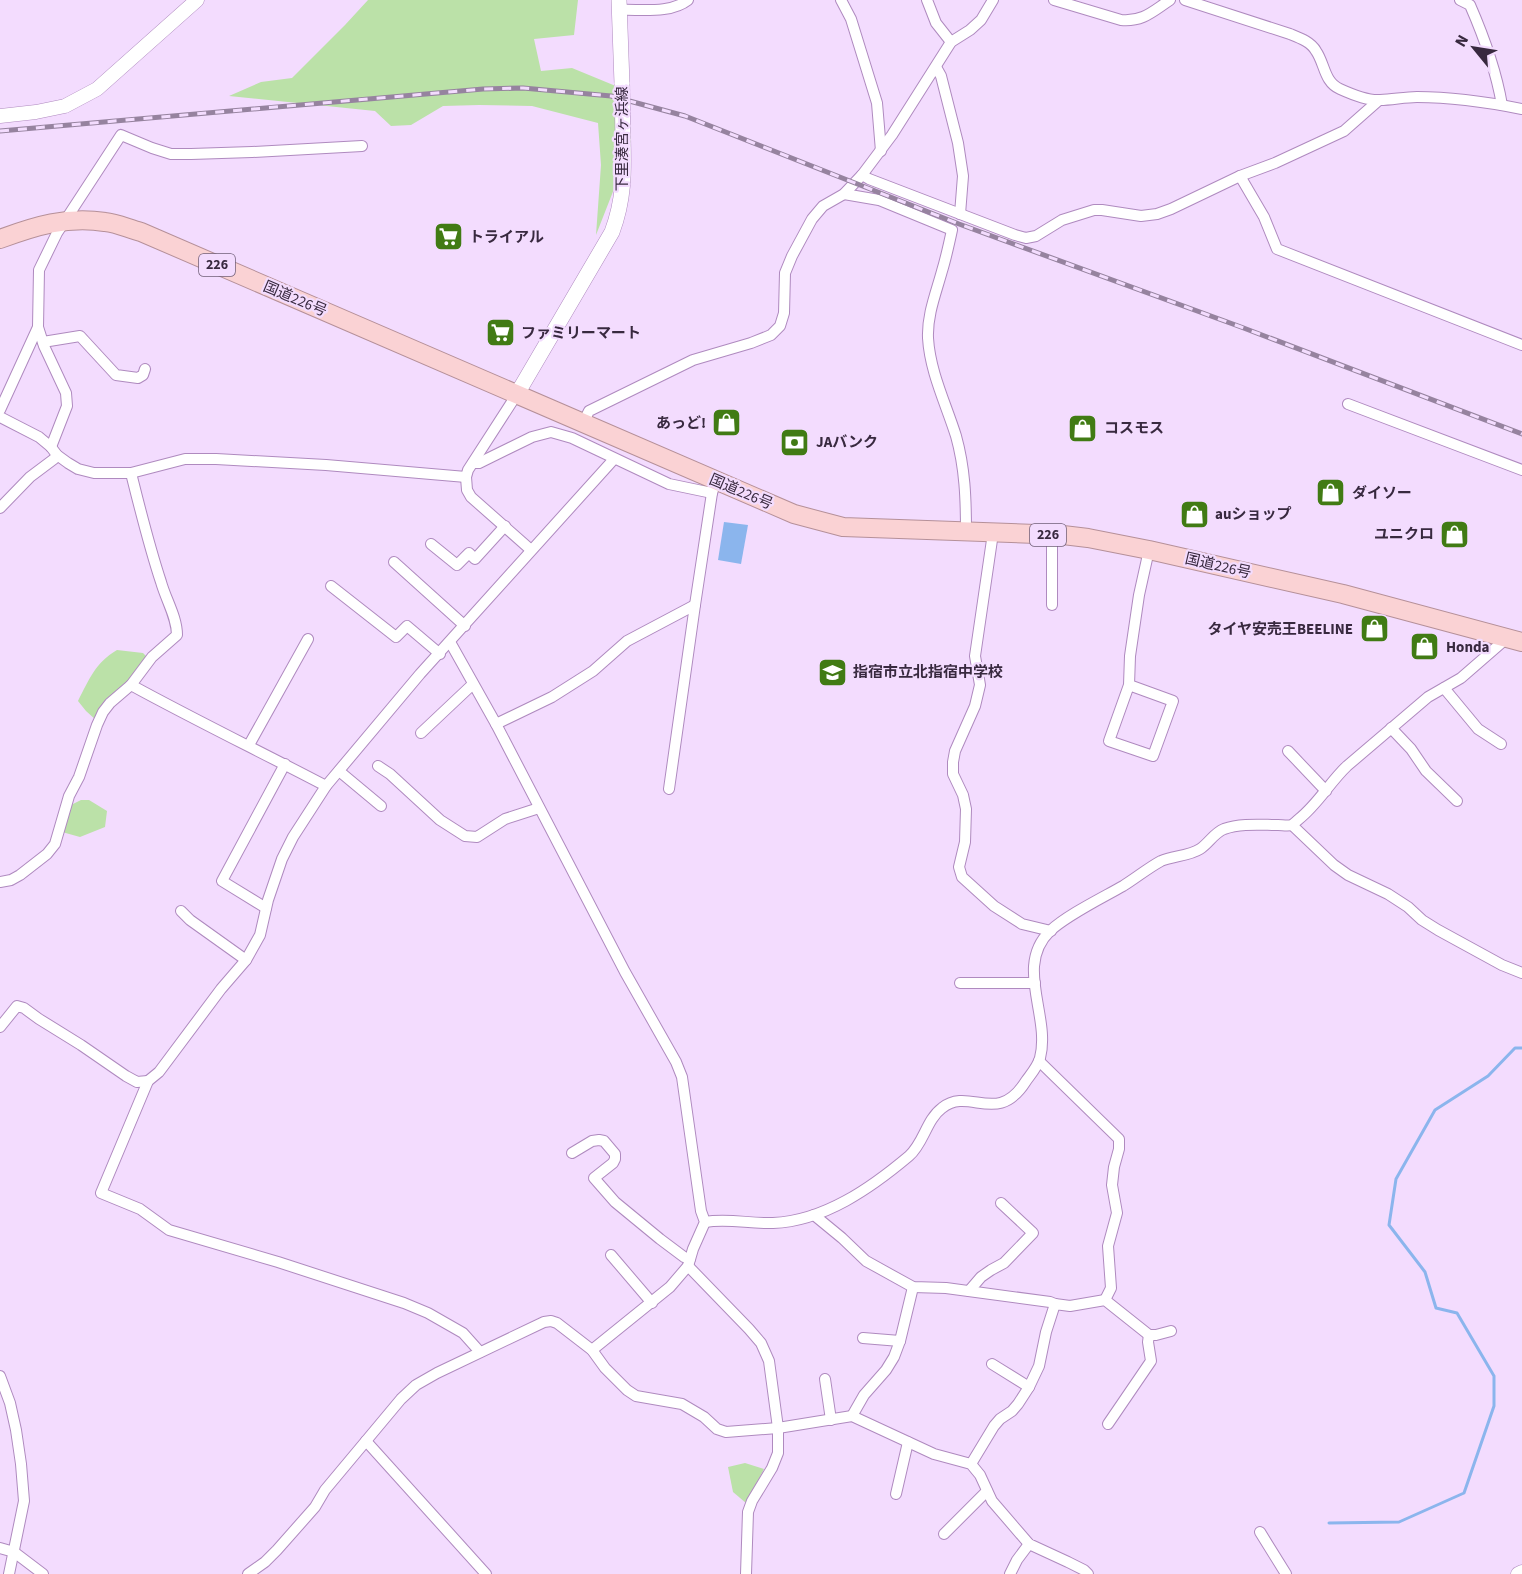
<svg xmlns="http://www.w3.org/2000/svg" width="1522" height="1574" font-family="'Source Sans 3','Noto Sans JP',sans-serif">
	<rect width="100%" height="100%" fill="#f3dcfe"/>
	<g fill="#bbe1a8">
		<path d="M368,0H578L574,35L534,39L541,71L572,68L623,89L614,189L596,235L601,165L598,123L532,106L479,105L443,106L411,125L391,126L375,111L229,96L261,82L292,78L345,25Z"/>
		<path d="M117,650L143,653L148,658L96,720L86,711L78,701C89,680 95,663 117,650Z"/>
		<path d="M81,800H89L107,811L105,827L80,837L62,832L69,806Z"/>
		<path d="M745,1463L764,1469L746,1503L733,1492L728,1467Z"/>
	</g>
	<path fill="#8bb5ed" d="M724,522L748,525L741,564L718,560Z"/>
	<g fill="none" stroke-linecap="round" stroke-linejoin="round">
		<path stroke="#8bb5ed" stroke-width="3" d="M1329,1523L1399,1522L1464,1493L1494,1406V1376L1457,1313L1436,1308L1425,1272L1389,1225L1396,1179L1435,1110L1488,1076L1515,1048H1522"/>
		<defs>
			<g id="minor">
				<path d="M841,0L851,19L877,103L881,151"/>
				<path d="M927,0L936,23L951,42"/>
				<path d="M1054,0L1121,20C1143,22 1153,11 1170,0"/>
				<path d="M1185,0L1290,34C1300,38 1311,42 1316,51C1325,64 1324,82 1340,89C1351,94 1368,101 1380,100C1392,100 1404,97 1417,97C1452,97 1487,102 1522,109"/>
				<path d="M1460,0L1470,5C1484,37 1496,70 1502,105"/>
				<path d="M619,10C641,9 670,14 688,0"/>
				<path d="M936,67L941,76L958,143L963,176L960,214"/>
				<path d="M862,175L869,179L1015,235L1026,238L1036,236L1062,220L1094,210H1102L1141,216L1157,214L1171,209L1240,176L1275,163L1344,131L1378,101"/>
				<path d="M1240,176L1264,217L1277,249L1522,345"/>
				<path d="M844,194L879,200L952,230C949,244 946,258 942,271C936,293 927,315 928,338C930,372 946,404 956,436C965,468 966,499 966,532"/>
				<path d="M43,342L80,336L116,375L138,378L143,375L145,369"/>
				<path d="M517,394L468,470L466,477L467,490L471,497L531,550"/>
				<path d="M1348,404L1522,470"/>
				<path d="M0,410L38,327"/>
				<path d="M0,417L39,437L51,447L57,455L68,463L78,469L94,473H131L185,459H216L326,465L466,477"/>
				<path d="M583,423L589,411L693,360L751,343L771,335L780,326L784,313L785,273L792,256L812,219L823,206L844,194L862,175L892,135L951,42L970,30L981,20L993,0"/>
				<path d="M51,447L67,406L66,393L44,346L38,327L39,270L57,233L121,135L152,148L171,154H191L252,152L362,146"/>
				<path d="M473,463H479L532,437L551,432L572,438L669,484L712,493"/>
				<path d="M0,508L30,477L54,459L57,455"/>
				<path d="M993,533L975,656L980,685L975,706L955,751L953,762V774L963,795L966,809L965,842L959,867L962,877L994,906L1022,924L1051,931"/>
				<path d="M431,544L457,565L469,553L475,559L505,526"/>
				<path d="M394,562L465,626"/>
				<path d="M331,586L396,637L407,626L440,654"/>
				<path d="M1052,605V535"/>
				<path d="M450,642L496,724L625,972L676,1062L682,1077L701,1211L705,1222L693,1249L688,1266L670,1287L592,1350"/>
				<path d="M131,685C195,720 261,752 326,786"/>
				<path d="M1129,685L1173,701L1153,756L1109,741L1129,685L1130,656L1139,595L1149,550"/>
				<path d="M1444,688L1478,729L1501,744"/>
				<path d="M496,724L552,697L593,671L627,641L695,605"/>
				<path d="M1391,728L1411,749L1426,771L1457,801"/>
				<path d="M421,733L473,684"/>
				<path d="M249,745L308,639"/>
				<path d="M1288,751L1326,791"/>
				<path d="M378,766L390,774L440,820L465,836L477,837L505,819L539,808"/>
				<path d="M339,771L381,806"/>
				<path d="M669,789L695,605L712,493L716,481"/>
				<path d="M1292,825L1334,865L1348,875L1388,894L1408,907L1422,920L1438,930L1502,965L1522,973"/>
				<path d="M0,882L11,880L20,875L47,854L55,844L69,796L79,777L97,725L103,712L110,703L131,685L152,657L177,635C177,617 166,600 161,582C149,546 140,509 131,473"/>
				<path d="M266,908L222,881L285,764"/>
				<path d="M181,911L190,920L246,960"/>
				<path d="M960,983H1035"/>
				<path d="M0,1027L17,1006L24,1008L39,1019L81,1045L126,1076L137,1082L148,1081"/>
				<path d="M1039,1061L1119,1139V1149L1114,1167L1112,1185L1117,1213L1108,1246L1111,1288L1105,1300"/>
				<path d="M572,1153L592,1141L599,1140L604,1141L615,1154V1159L613,1163L594,1178L615,1202L660,1239L684,1257L690,1259"/>
				<path d="M814,1215L842,1238L866,1261L913,1287L946,1288L1050,1302L1055,1304"/>
				<path d="M705,1222C728,1218 750,1224 773,1223C824,1221 871,1188 909,1156C924,1143 926,1120 942,1108C970,1086 997,1127 1026,1081C1031,1074 1038,1066 1040,1058C1051,1016 1014,966 1050,931C1067,915 1102,898 1123,886C1136,878 1148,868 1161,861C1173,856 1189,856 1200,849C1209,843 1214,833 1224,829C1241,823 1261,825 1278,825C1282,825 1288,826 1292,825C1293,824 1298,820 1299,819C1318,804 1330,782 1347,766L1428,697L1461,678L1507,638"/>
				<path d="M611,1255L652,1303"/>
				<path d="M688,1266L749,1329L761,1343L769,1361L778,1428V1453L772,1468L752,1501L748,1512L746,1574"/>
				<path d="M969,1291L981,1277L991,1270L1004,1263L1033,1233L1001,1203"/>
				<path d="M863,1338L900,1341"/>
				<path d="M480,1352L463,1333L428,1313L404,1303L278,1262L169,1230L140,1209L101,1193L148,1081L159,1072L221,989L246,960L260,935L268,900L282,859L293,837L326,786L420,674L614,459"/>
				<path d="M992,1364L1029,1387"/>
				<path d="M0,1376L10,1403L16,1430L21,1464L24,1501L9,1574"/>
				<path d="M825,1379L831,1420"/>
				<path d="M852,1416L864,1395L886,1370L894,1357L900,1341L913,1287"/>
				<path d="M1108,1424L1151,1361L1148,1342L1149,1335"/>
				<path d="M366,1441L486,1574"/>
				<path d="M971,1464L994,1426L1000,1419L1012,1411L1018,1404L1029,1387L1039,1366L1046,1332L1055,1304L1070,1306L1105,1300L1149,1335H1156L1171,1331"/>
				<path d="M896,1494L908,1442"/>
				<path d="M1260,1532L1286,1574"/>
				<path d="M944,1534L987,1491"/>
				<path d="M0,1548L14,1552L43,1574"/>
				<path d="M248,1574L265,1562L277,1550L315,1507L325,1490L401,1399L416,1385L437,1373L544,1322L551,1321L557,1323L592,1350L605,1368L627,1390L636,1396L682,1404L704,1417L717,1429L726,1432L778,1428L852,1416L934,1454L971,1464L980,1475L992,1501L1029,1544L1068,1562L1084,1570L1088,1574"/>
				<path d="M1010,1574L1017,1560L1029,1544"/>
			</g>
			<g id="tertiary">
				<path d="M0,116L36,112L65,106L97,89L197,0"/>
				<path d="M1518,1574L1522,1572"/>
			</g>
			<g id="secondary">
				<path d="M619,0L622,84"/>
				<path d="M517,394L612,232C624,200 624,173 623,139"/>
			</g>
			<path id="trunk" d="M0,239C35,226 67,216 105,222C117,223 129,229 141,232L794,514L843,527L1063,535L1088,538L1149,550L1343,594L1522,642"/>
		</defs>
		<use href="#minor" stroke="#af8abf" stroke-width="12"/>
		<use href="#tertiary" stroke="#af8abf" stroke-width="15"/>
		<use href="#secondary" stroke="#af8abf" stroke-width="16"/>
		<use href="#trunk" stroke="#b59099" stroke-width="20"/>
		<use href="#minor" stroke="#fff" stroke-width="10"/>
		<use href="#tertiary" stroke="#fff" stroke-width="14"/>
		<use href="#secondary" stroke="#fff" stroke-width="15"/>
		<use href="#trunk" stroke="#fad2d4" stroke-width="18"/>
		<defs>
			<path id="rail" d="M0,131L483,89L523,88L611,96L685,116L959,224L1241,327L1522,434"/>
		</defs>
		<use href="#rail" stroke="#96839f" stroke-width="5"/>
		<use href="#rail" stroke="#f3dcfe" stroke-width="3" stroke-dasharray="9" stroke-linecap="butt"/>
		<defs>
			<path id="secondary-bridge" d="M622,84L623,139"/>
		</defs>
		<use href="#secondary-bridge" stroke="#af8abf" stroke-width="16" stroke-linecap="butt"/>
		<use href="#secondary-bridge" stroke="#fff" stroke-width="15"/>
	</g>
	<defs>
		<symbol id="supermarket-square" viewBox="-11 -11 22 22"><rect x="-9" y="-9" width="18" height="18" rx="4" fill="#417b14" stroke="#f3dcfe"/><path d="M-6-5.5h2.5l.6 2H6L4.5 2H-2.5L-4.4-4H-6ZM-1.5 3.2a1.3 1.3 0 1 0 .1 0ZM3 3.2a1.3 1.3 0 1 0 .1 0Z" fill="#fff"/></symbol>
		<symbol id="shop-square" viewBox="-11 -11 22 22"><rect x="-9" y="-9" width="18" height="18" rx="4" fill="#417b14" stroke="#f3dcfe"/><path d="M-5-2.5h2.3a2.7 3.5 0 0 1 5.4 0H5L5.5 6h-11ZM-1.5-2.5h3a1.5 2.3 0 0 0-3 0Z" fill="#fff"/></symbol>
		<symbol id="bank-square" viewBox="-11 -11 22 22"><rect x="-9" y="-9" width="18" height="18" rx="4" fill="#417b14" stroke="#f3dcfe"/><path d="M-6-4H6V4H-6ZM0-2.3a2.3 2.3 0 1 0 0 4.6a2.3 2.3 0 1 0 0-4.6Z" fill="#fff"/></symbol>
		<symbol id="school-square" viewBox="-11 -11 22 22"><rect x="-9" y="-9" width="18" height="18" rx="4" fill="#417b14" stroke="#f3dcfe"/><path d="M0-5L7-2L0 1L-7-2ZM-4 1L0 2.5L4 1V4Q0 6-4 4Z" fill="#fff"/></symbol>
	</defs>
	<g fill-rule="evenodd">
		<use href="#supermarket-square" x="432" y="220" width="33" height="33"/>
		<use href="#supermarket-square" x="484" y="316" width="33" height="33"/>
		<use href="#shop-square" x="710" y="406" width="33" height="33"/>
		<use href="#shop-square" x="1066" y="412" width="33" height="33"/>
		<use href="#bank-square" x="778" y="426" width="33" height="33"/>
		<use href="#shop-square" x="1314" y="476" width="33" height="33"/>
		<use href="#shop-square" x="1178" y="498" width="33" height="33"/>
		<use href="#shop-square" x="1438" y="518" width="33" height="33"/>
		<use href="#shop-square" x="1358" y="612" width="33" height="33"/>
		<use href="#shop-square" x="1408" y="630" width="33" height="33"/>
		<use href="#school-square" x="816" y="656" width="33" height="33"/>
	</g>
	<g text-anchor="middle" dominant-baseline="central" stroke-width="4.5" stroke-linejoin="round" paint-order="stroke">
		<g fill="#f3dcfe" stroke="#705f78" stroke-width="1.5">
			<rect x="199" y="254" width="36" height="22" rx="4.5"/>
			<rect x="1030" y="524" width="36" height="22" rx="4.5"/>
		</g>
		<g font-size="14" font-weight="bold" fill="#38293f">
			<text x="217" y="265">226</text>
			<text x="1048" y="535">226</text>
		</g>
		<g font-size="15" fill="#38293f" stroke="#f3dcfe">
			<text transform="translate(622 139) rotate(-90)">下里湊宮ヶ浜線</text>
			<text transform="translate(295 299) rotate(23)">国道226号</text>
			<text transform="translate(741 492) rotate(23)">国道226号</text>
			<text transform="translate(1218 566) rotate(13)">国道226号</text>
		</g>
		<g font-size="15" font-weight="bold" fill="#38293f" stroke="#f3dcfe" text-anchor="start">
			<text x="469" y="237">トライアル</text>
			<text x="521" y="333">ファミリーマート</text>
			<text x="706" y="423" text-anchor="end">あっど!</text>
			<text x="1104" y="428">コスモス</text>
			<text x="816" y="442">JAバンク</text>
			<text x="1352" y="493">ダイソー</text>
			<text x="1215" y="514">auショップ</text>
			<text x="1434" y="534" text-anchor="end">ユニクロ</text>
			<text x="1353" y="629" text-anchor="end">タイヤ安売王BEELINE</text>
			<text x="1446" y="647">Honda</text>
			<text x="853" y="672">指宿市立北指宿中学校</text>
		</g>
	</g>
	<g transform="translate(1474 48) rotate(300)" stroke="#f3dcfe" stroke-width="4.5" paint-order="stroke">
	<path d="M0-4.5L10 22L0 15L-10 22Z" fill="#38293f"/>
	<text y="-9" font-size="16" font-weight="bold" text-anchor="middle" fill="#38293f">N</text>
	</g>
</svg>
